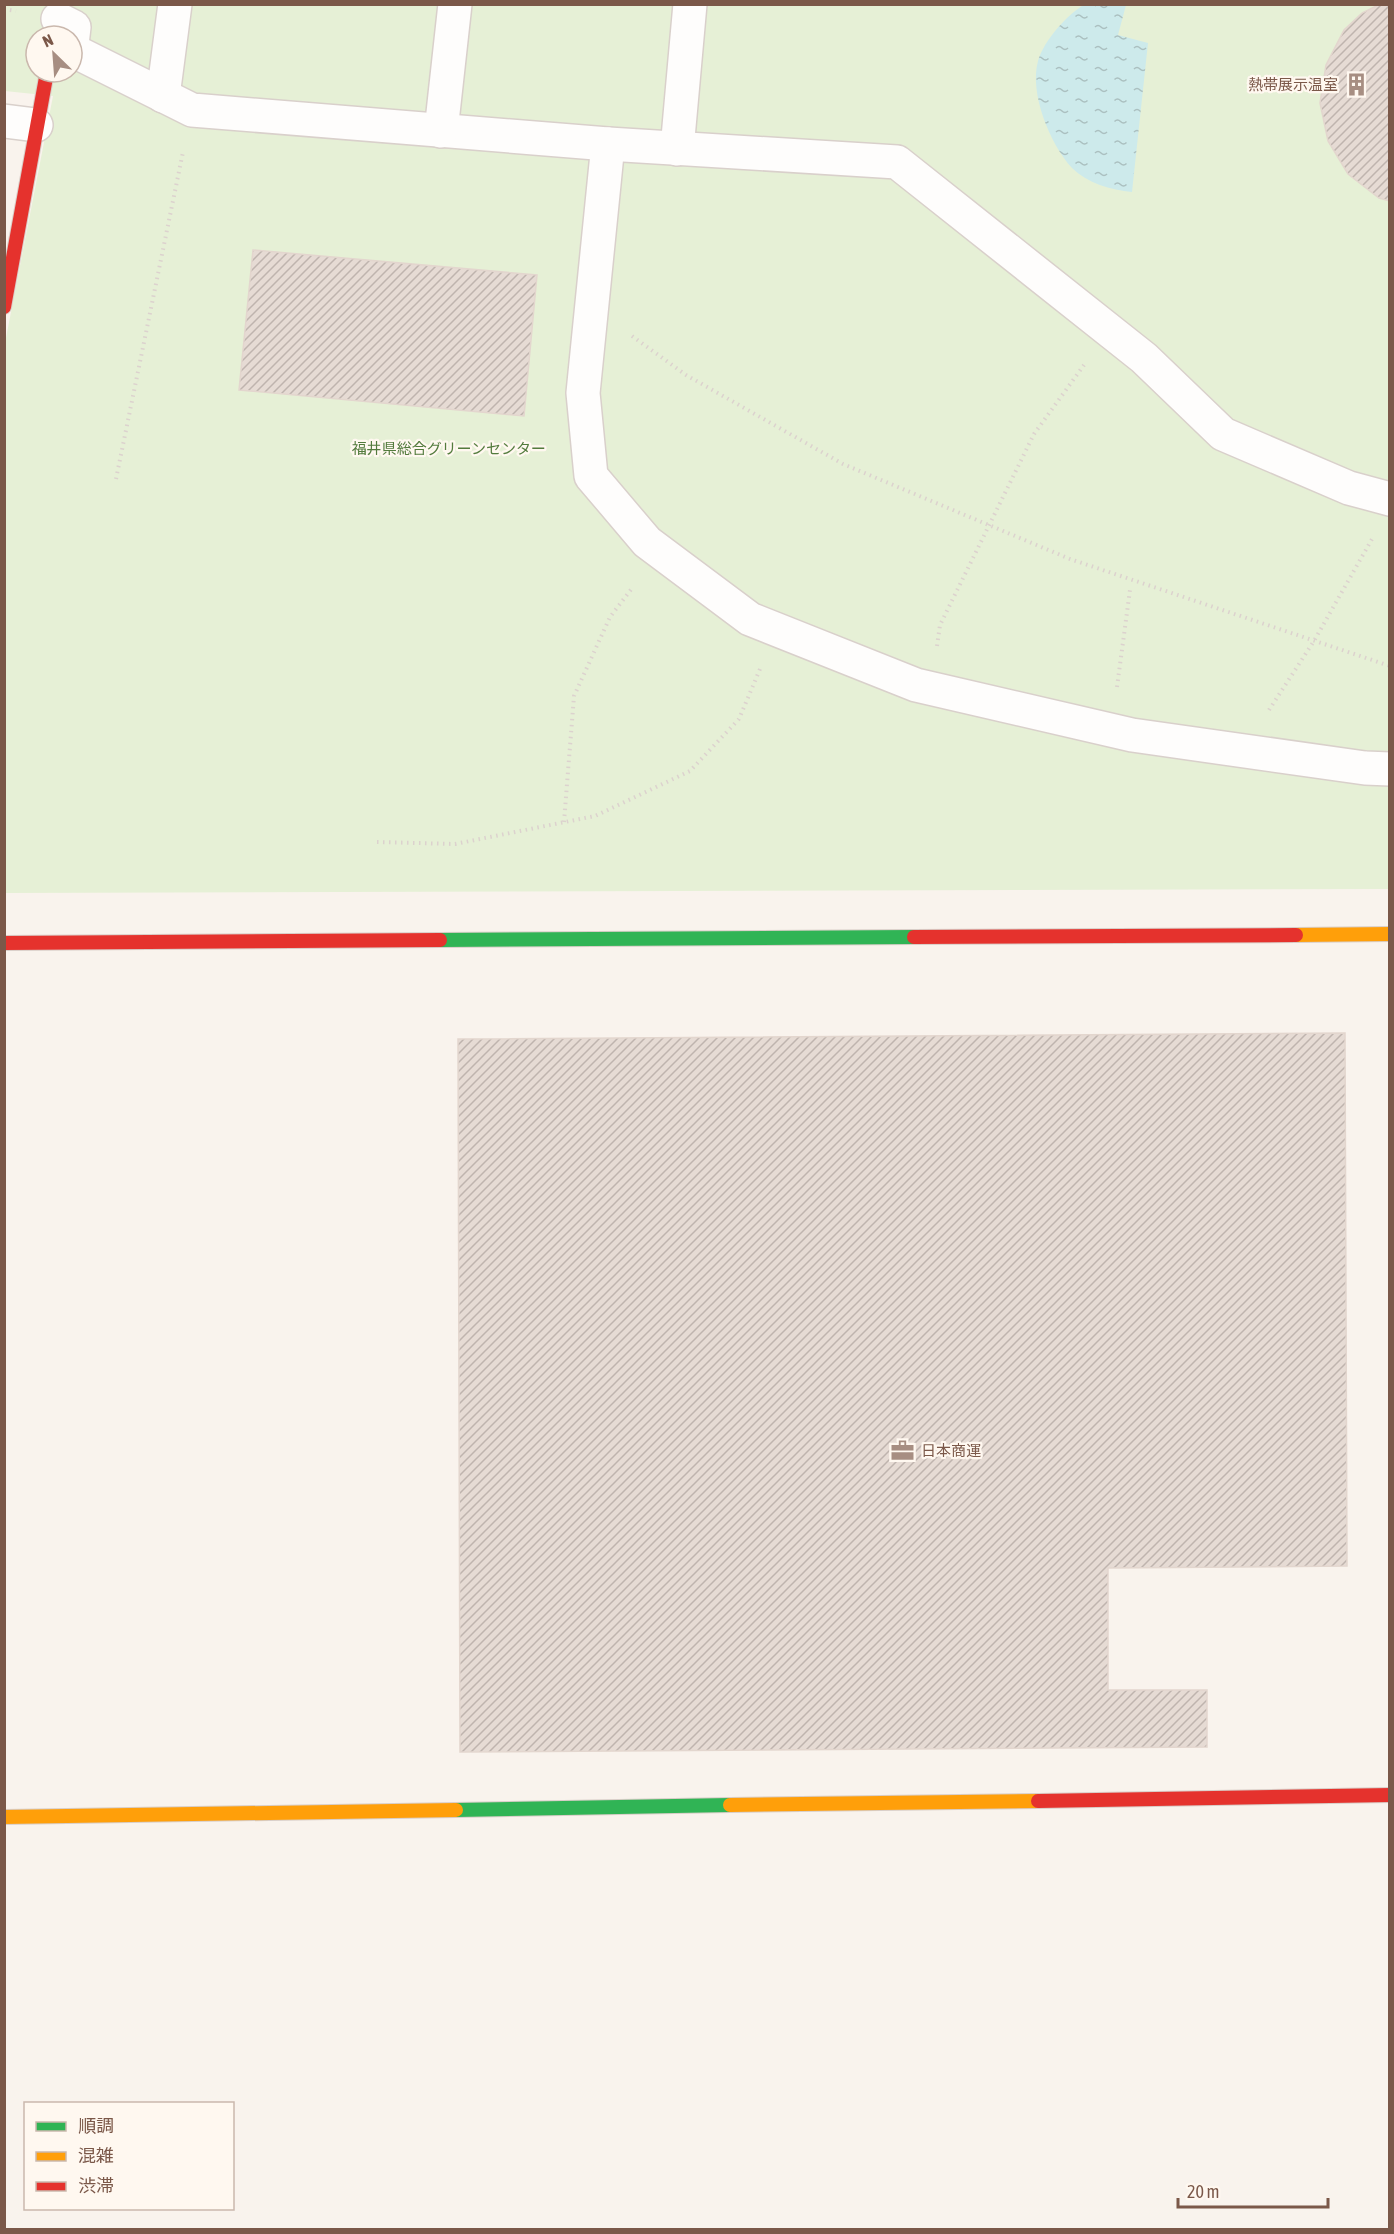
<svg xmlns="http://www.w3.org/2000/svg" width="1394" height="2234" font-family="'Asap Condensed','Noto Sans JP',sans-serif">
	<defs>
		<pattern id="water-ripples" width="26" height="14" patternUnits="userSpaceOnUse" patternTransform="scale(1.5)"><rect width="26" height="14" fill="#cdeaeb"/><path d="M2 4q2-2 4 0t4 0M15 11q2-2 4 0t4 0" fill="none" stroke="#abc0c0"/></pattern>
		<pattern id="building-hatch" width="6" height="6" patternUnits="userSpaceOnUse" patternTransform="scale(1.5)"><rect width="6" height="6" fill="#e6dbd4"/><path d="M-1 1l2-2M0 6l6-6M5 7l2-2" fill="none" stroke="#bfb4ae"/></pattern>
	</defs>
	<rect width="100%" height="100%" fill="#f9f3ed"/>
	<path fill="#e6f0d6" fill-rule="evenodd" d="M4,5H1389V889L5,893V343L53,96L5,91ZM36,36H72V72H36Z"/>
	<path fill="url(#water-ripples)" d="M1085,4L1126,5L1118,35L1148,43L1132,192C1111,190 1087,183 1072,168C1050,144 1029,93 1038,61C1044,40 1067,15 1085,4Z"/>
	<g fill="url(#building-hatch)" stroke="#e3d6ce" stroke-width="1.5">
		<path d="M1380,4H1390V201L1379,198L1348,174L1328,141L1320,103L1326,65L1344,30L1362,13Z"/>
		<path d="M253,250L537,275L524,416L239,390Z"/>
		<path d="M1345,1033L1347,1566L1108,1568V1690H1207V1747L460,1752L458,1039Z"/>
	</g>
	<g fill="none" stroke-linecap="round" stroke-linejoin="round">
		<defs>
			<g id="street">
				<path d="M58,19L74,27L72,44"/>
				<path d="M72,50L192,110L608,144L897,162L1144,358L1223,434L1349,488L1390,499"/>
				<path d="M163,96L175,4"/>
				<path d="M4,121L36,125"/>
				<path d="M441,131L455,4"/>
				<path d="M608,144L583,393L591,476L647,542L750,619L916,685L1132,735L1365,768L1390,769"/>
				<path d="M677,149L690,4"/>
			</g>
			<g id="fast">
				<path d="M440,940L914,937"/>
				<path d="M456,1810L730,1805"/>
			</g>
			<g id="slow">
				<path d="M1296,935L1390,934"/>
				<path d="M730,1805L1038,1801"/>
				<path d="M4,1817L456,1810"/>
			</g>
			<g id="jam">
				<path d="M4,307L47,72"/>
				<path d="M914,937L1296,935"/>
				<path d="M4,943L440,940"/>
				<path d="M1038,1801L1390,1795"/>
			</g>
		</defs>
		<use href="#street" stroke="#d9d0cb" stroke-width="36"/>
		<use href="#fast" stroke="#d9cec8" stroke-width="16"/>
		<use href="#slow" stroke="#d9cec8" stroke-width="16"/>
		<use href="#jam" stroke="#d9cec8" stroke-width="16"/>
		<g stroke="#dcd2ce" stroke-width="4" stroke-dasharray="1.5 4.5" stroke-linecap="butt">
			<path d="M4,9L16,11"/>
			<path d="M632,336L686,375L843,464L1070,559L1390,666"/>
			<path d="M116,479L183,152"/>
			<path d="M937,646L940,625L1034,434L1084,365"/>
			<path d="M1117,687L1130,590"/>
			<path d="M1269,710L1314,641L1372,539"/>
			<path d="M564,822L574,696L610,617L633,587"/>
			<path d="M377,842L455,844L595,816L690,771L739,719L760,669"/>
		</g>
		<use href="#street" stroke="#fefdfc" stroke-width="33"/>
		<use href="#fast" stroke="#30b455" stroke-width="14"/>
		<use href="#slow" stroke="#ff9f0a" stroke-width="14"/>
		<use href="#jam" stroke="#e5322d" stroke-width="14"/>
	</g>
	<defs>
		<symbol id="building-bare" viewBox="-9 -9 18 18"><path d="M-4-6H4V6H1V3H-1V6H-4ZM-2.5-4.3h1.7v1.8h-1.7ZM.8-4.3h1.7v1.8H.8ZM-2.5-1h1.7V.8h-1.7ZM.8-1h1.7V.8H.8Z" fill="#a78e82" stroke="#fff8f0" stroke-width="2.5" paint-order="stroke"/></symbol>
		<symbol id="office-bare" viewBox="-9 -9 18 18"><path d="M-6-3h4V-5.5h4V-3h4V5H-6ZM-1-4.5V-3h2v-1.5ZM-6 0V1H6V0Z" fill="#a78e82" stroke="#fff8f0" stroke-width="2.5" paint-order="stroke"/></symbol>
	</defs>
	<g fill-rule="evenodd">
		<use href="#building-bare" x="1340" y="68" width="33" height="33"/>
		<use href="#office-bare" x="886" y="1434" width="33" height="33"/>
	</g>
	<g text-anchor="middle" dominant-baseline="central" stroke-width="4.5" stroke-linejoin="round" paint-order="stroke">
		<g font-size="15" fill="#7b5849" stroke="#fff8f0" text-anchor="end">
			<text x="1338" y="84">熱帯展示温室</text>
			<text x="921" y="1450" text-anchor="start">日本商運</text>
		</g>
		<g font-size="15" fill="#537b3d" stroke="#fff8f0">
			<text x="449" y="448">福井県総合グリーンセンター</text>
		</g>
	</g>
	<rect width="1394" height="2234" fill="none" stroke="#7b5849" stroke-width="12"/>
	<rect x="24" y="2102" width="210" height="108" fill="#fff8f0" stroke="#cab8ad" stroke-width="1.5"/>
	<rect x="36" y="2122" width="30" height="9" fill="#30b455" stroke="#cab8ad" stroke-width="1.5"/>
	<text x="78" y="2132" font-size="18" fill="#7b5849">順調</text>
	<rect x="36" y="2152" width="30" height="9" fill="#ff9f0a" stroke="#cab8ad" stroke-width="1.5"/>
	<text x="78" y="2162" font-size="18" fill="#7b5849">混雑</text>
	<rect x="36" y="2182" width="30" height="9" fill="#e5322d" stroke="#cab8ad" stroke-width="1.5"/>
	<text x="78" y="2192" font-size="18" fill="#7b5849">渋滞</text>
	<g transform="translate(54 54) rotate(335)"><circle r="28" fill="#fff8f0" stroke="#cab8ad" stroke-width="1.5"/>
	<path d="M0-4.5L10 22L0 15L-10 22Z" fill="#a78e82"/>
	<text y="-9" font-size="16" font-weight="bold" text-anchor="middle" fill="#7b5849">N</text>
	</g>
	<path d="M1178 2198v9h150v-9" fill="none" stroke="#7b5849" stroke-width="3"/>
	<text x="1187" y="2198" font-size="18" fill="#7b5849" stroke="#fff8f0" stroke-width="4.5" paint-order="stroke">20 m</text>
</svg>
